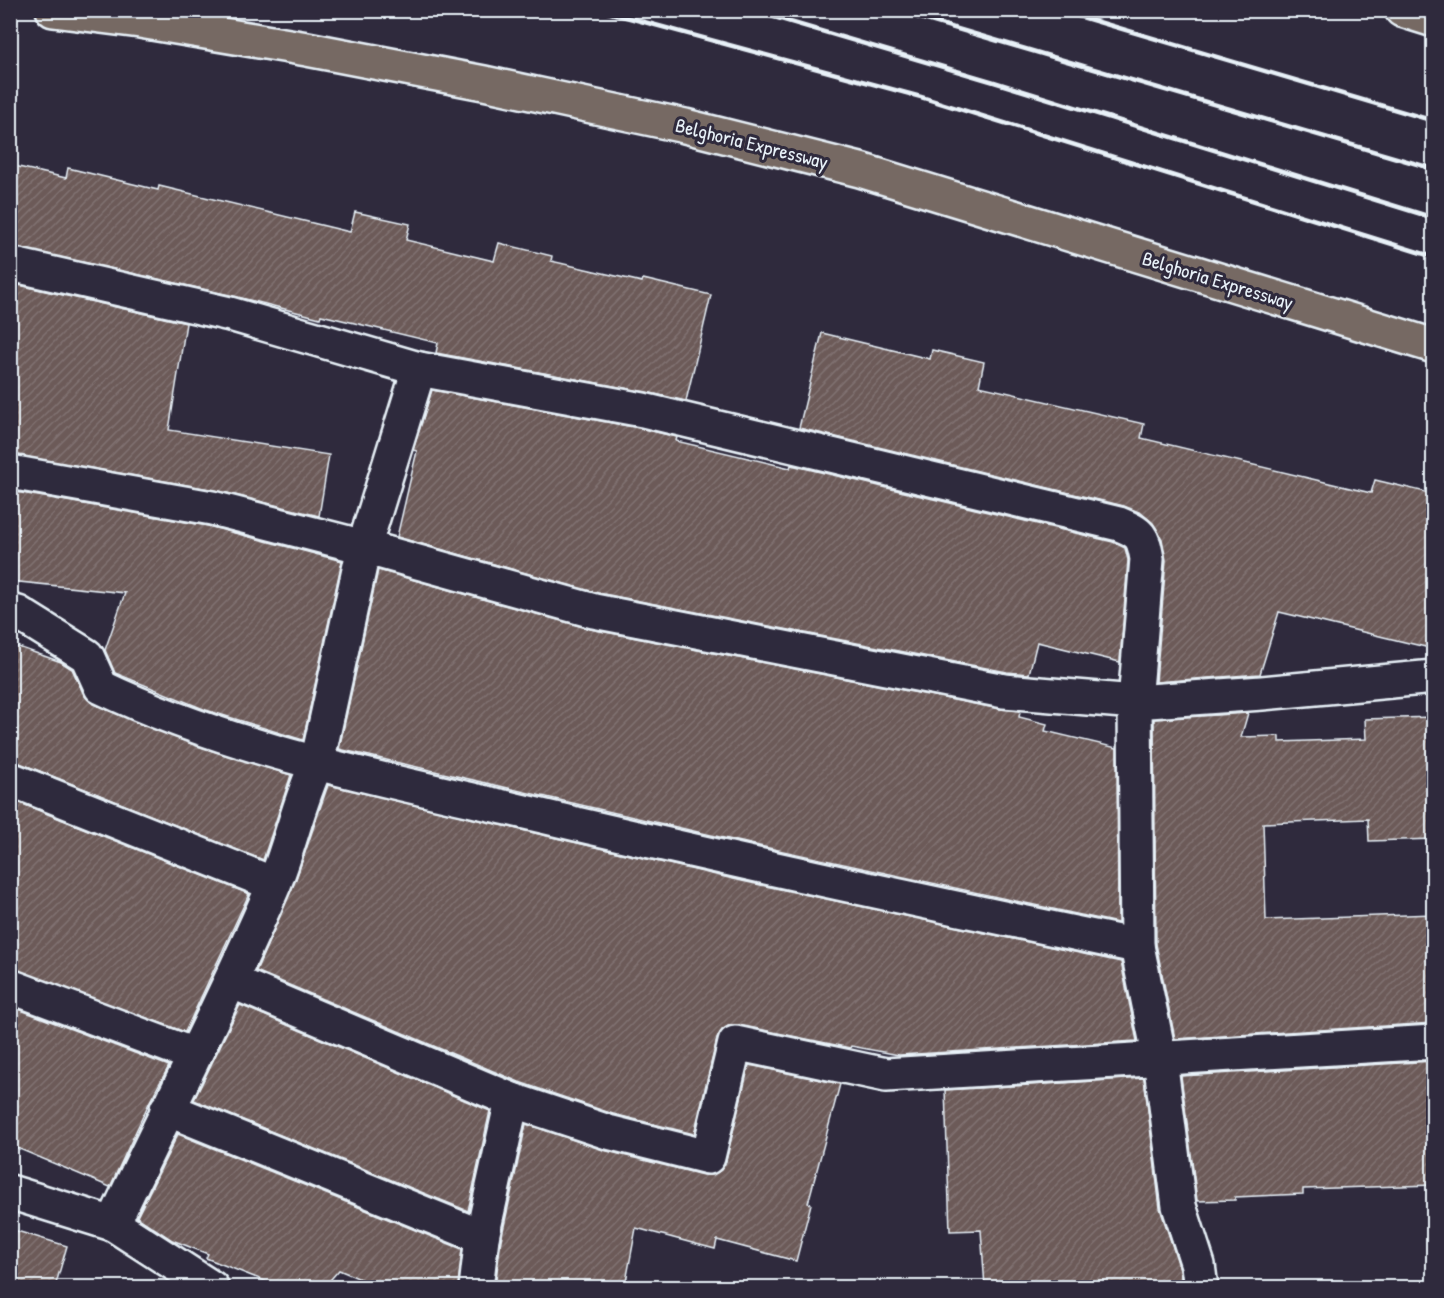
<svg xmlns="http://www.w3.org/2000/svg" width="1444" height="1298" font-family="'Patrick Hand',sans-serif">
	<defs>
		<pattern id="building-hatch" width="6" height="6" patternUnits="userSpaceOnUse" patternTransform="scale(1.5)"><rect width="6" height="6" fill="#6c5a59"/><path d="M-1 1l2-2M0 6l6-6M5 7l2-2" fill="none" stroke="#817272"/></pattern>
	</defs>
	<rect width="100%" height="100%" fill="#2f2a3d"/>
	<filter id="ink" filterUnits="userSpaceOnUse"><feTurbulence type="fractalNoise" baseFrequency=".0167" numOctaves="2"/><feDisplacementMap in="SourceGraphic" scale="12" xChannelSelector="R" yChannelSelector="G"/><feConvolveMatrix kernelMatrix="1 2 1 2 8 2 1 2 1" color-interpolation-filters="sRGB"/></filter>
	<g filter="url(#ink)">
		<g fill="url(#building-hatch)" stroke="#e8f1f8" stroke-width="1.5">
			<path d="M10,165L66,178L68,168L158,190L159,186L350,232L355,212L410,224L406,240L494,261L499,243L552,256L551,261L642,282L643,279L711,295L686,401L646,392L436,353L438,343L321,315L320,318L234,296L10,246Z"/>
			<path d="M10,283L186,323L169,430L329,455L319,516L215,490L10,454Z"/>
			<path d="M822,333L930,359L932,350L984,362L979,386L1144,424L1141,438L1371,493L1375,480L1434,494V649L1279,612L1260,674L1156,682L1166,560L1162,539L1153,523L1141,513L1124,506L799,428Z"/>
			<path d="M432,390L639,428L677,437L676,441L790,468L791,465L1113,542L1125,548L1128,560L1120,662L1037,642L1029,674L1007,672L598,593L397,537L417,451L413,450Z"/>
			<path d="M10,491L208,526L342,561L303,740L206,710L115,673L105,650L125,593L10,581Z"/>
			<path d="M378,570L590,629L1000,709L1020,711L1019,717L1047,724L1045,731L1117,748L1118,923L750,844L339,749Z"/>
			<path d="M10,644L61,662L72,669L84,695L93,704L194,745L291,775L263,860L17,762L10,761Z"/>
			<path d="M1248,713L1241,737L1279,736V742L1366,739L1365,719L1434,717V839L1369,841L1368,819L1263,823L1266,920L1434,914V1023L1175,1039L1156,944L1154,719Z"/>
			<path d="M328,785L742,881L1121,962L1137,1041L899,1055L851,1046L850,1048L739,1025H730L722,1030L717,1039L694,1134L613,1114L519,1082L256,971L296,879Z"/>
			<path d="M10,799L249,894L185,1032L10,968Z"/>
			<path d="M240,1005L490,1111L468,1211L194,1100Z"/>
			<path d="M10,1006L169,1066L150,1101L110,1187L10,1145Z"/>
			<path d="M1434,1061V1185L1303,1189V1194L1235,1197V1200L1197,1201L1181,1076Z"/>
			<path d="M749,1065L840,1084L808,1203L811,1204L796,1261L717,1240L715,1249L636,1228L625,1287H495L501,1240L526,1124L603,1150L703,1175H713L721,1170L726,1161Z"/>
			<path d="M1144,1078L1160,1208L1180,1269L1182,1287H985L981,1230L950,1231L945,1090Z"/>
			<path d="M178,1134L462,1249L458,1287H379L339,1270L324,1287H280L206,1258L208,1254L172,1240L137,1217Z"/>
			<path d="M10,1229L67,1246L55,1287H10Z"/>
		</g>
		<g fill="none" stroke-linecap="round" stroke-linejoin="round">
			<defs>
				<g id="minor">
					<path d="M10,264L230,314L419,369L643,410L1119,524C1141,533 1143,536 1147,559L1135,702L1137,946L1160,1059L1179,1206L1198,1265L1201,1288"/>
					<path d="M10,472L212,508L364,547L594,611L1004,691L1135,702L1262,693L1434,677"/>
					<path d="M10,611L18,613L87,656L101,687C230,749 373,777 512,809C720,858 928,903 1137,946"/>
					<path d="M10,779L274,884"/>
					<path d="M231,981L512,1100L608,1132L708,1157L735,1043L886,1075L1434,1042"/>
					<path d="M10,986L194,1055"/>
					<path d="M167,1109L482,1237"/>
					<path d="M10,1192L113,1224"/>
					<path d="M212,1288L113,1224C166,1112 224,1001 273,887C290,847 298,803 317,763L364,547L419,369"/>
					<path d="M476,1288L482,1237L512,1100"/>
				</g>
				<g id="highway">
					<path d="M53,10L140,21L307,49L484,83L685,126L860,170L1434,346"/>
					<path d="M1402,10L1434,20"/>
				</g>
			</defs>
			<use href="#minor" stroke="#e8f1f8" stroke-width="38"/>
			<use href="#highway" stroke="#e8f1f8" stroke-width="38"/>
			<use href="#minor" stroke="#2f2a3d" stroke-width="33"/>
			<use href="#highway" stroke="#766964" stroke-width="33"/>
			<g stroke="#e8f1f8" stroke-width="4.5">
				<path d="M600,10L921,97L1434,257"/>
				<path d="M750,10L994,82L1434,218"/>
				<path d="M893,10L1434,169"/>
				<path d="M1058,10L1434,121"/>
			</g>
		</g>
	</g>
	<g text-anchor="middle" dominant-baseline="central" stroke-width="6" stroke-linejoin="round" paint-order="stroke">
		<g font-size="20" fill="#e8f1f8" stroke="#2f2a3d">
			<text transform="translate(752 143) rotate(14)">Belghoria Expressway</text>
			<text transform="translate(1218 280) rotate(17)">Belghoria Expressway</text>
		</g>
	</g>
	<rect width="1444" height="1298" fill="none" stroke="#2f2a3d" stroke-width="36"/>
	<rect x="18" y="18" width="1408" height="1262" fill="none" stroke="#e8f1f8" stroke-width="2" filter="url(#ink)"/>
</svg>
